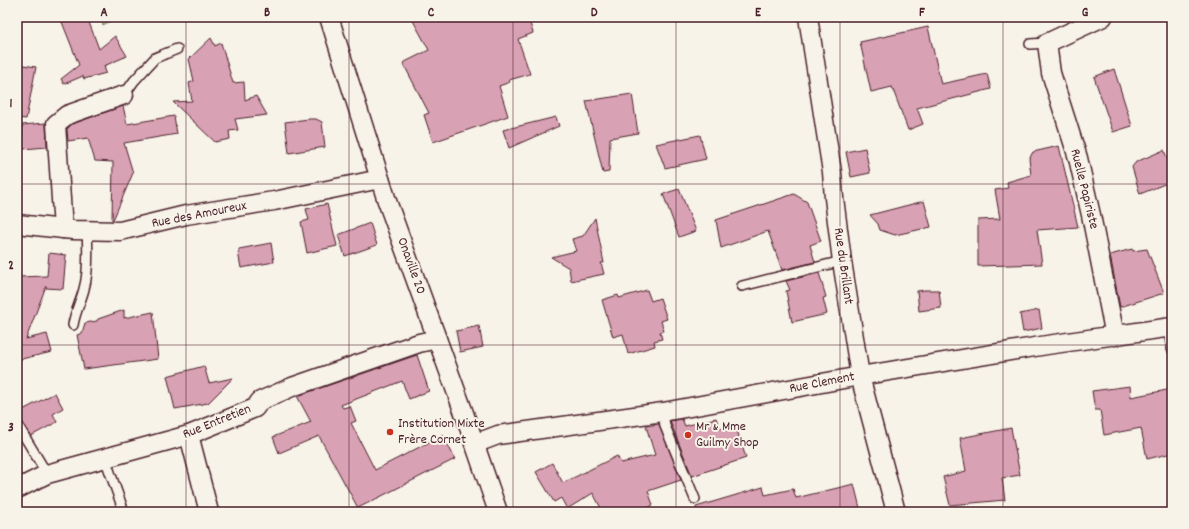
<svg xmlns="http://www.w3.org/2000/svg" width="1189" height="529" font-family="Dekko,sans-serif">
	<rect width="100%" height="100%" fill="#f7f3e8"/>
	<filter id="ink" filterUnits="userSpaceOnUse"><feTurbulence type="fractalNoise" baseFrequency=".025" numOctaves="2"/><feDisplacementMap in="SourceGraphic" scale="8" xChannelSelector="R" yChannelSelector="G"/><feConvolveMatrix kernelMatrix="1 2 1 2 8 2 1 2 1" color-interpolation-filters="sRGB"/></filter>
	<g filter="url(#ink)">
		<path fill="#b4e19e" stroke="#7f8064" d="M99,17H118L103,25Z"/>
		<g fill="#d9a2b4" stroke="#4a1f2b">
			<path d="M60,17H87L99,49L115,36L127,56L104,66L106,73L84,79L83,76L64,84L61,79L79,65Z"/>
			<path d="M411,17H528L533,33L518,39L530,74L509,80L510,82L499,86L508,116L433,142L424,115L429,113L403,63L429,50Z"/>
			<path d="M928,27L941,84L987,74L991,89L917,108L923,124L908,130L892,87L871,92L860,42Z"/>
			<path d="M211,38L215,46L221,43L233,83L244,82L245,100L256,96L267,115L235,119L238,130L229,131L230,139L215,142L173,102L192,101L189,83L194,81L189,59Z"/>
			<path d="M17,64L36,67L26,119L17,118Z"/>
			<path d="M1114,69L1132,126L1113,132L1094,77Z"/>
			<path d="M632,94L638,133L610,138L609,172L603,173L586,101Z"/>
			<path d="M123,106L127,124L174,116L177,134L124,143L133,173L113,220H112L113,162L95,161L88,138L68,141L67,129L72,124Z"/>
			<path d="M556,117L559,126L509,148L503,130Z"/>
			<path d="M309,119H316L322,122L325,147L289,153L285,122Z"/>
			<path d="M46,123L47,147L23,149L22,125Z"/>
			<path d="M700,135L706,159L665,168L656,144Z"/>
			<path d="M1059,146L1078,227L1037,230L1042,264L978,266V220L1000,219L995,190L1008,188L1007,182L1031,175L1029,159L1033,152Z"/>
			<path d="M865,148L870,173L851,177L846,152Z"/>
			<path d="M1164,150L1172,171V181L1140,194L1132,167L1136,162Z"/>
			<path d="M679,189L696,231L679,237L663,194Z"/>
			<path d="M794,194L807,202L821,241L810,245L815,262L782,270L768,231L721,248L716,220Z"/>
			<path d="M924,201L931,227L895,235L880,230L878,224L870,215Z"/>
			<path d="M327,204L337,246L307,253L301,222L309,220L306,209Z"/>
			<path d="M595,218L604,263H601L604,274L571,281L569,268L551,257L576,251L572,239L583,236Z"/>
			<path d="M370,223L377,245L345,256L338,235Z"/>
			<path d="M271,243L274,262L241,268L238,252L239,251V249Z"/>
			<path d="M1132,249L1133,251L1147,249L1164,293L1120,307L1110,255Z"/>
			<path d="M49,253L66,255L63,289L46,288V286L26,339L47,334L52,352L17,360V282H19V277L47,276Z"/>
			<path d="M819,273L826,297L823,298L827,314L792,322L786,291L790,290L786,281Z"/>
			<path d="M647,290L651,301L660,298L667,319L661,321L664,331L660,332L662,339L654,341L655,346L628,354L623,334L613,337L602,300L618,295L619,298Z"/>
			<path d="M925,290H939L941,308L919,311L917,291Z"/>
			<path d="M124,310V318L153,312L158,359L84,369L77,335L82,333L85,323L97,321L98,319Z"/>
			<path d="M1039,310L1042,328L1023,332L1020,314Z"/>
			<path d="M479,326L483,347L460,352L456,331Z"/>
			<path d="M417,355L429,391L409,399L402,381L341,405L343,408L350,406L356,421L351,423L375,470L443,435L455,459L358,508L319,436L279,453L273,437L311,422L297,396Z"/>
			<path d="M204,366L209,383L233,378L208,403L175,409L167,376Z"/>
			<path d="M1130,386L1131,397L1172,389V453L1147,459L1141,428L1104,435L1100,410H1095L1092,391Z"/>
			<path d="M55,393L63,408L53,414L57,422L31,436L22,421L17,418V413Z"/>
			<path d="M716,418L720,429L735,424L746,458L692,476L670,421L682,419L685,426Z"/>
			<path d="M659,424L681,480L648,491L653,505L640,512H603L593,493L567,509L561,498L554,502L536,472L552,463L563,483L617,456L621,463L655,455L646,426Z"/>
			<path d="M1011,428L1020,475L1002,478L1005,500L950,505L943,477L966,471L960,438Z"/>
			<path d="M854,484L861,512H697L696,507L763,487L765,495L793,489L796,498Z"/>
		</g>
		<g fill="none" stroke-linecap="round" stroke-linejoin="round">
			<defs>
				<g id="service">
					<path d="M1030,44L1047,43"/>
					<path d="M124,95L134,81L155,58L177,49"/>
					<path d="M742,286L842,261"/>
					<path d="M73,325C75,312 81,301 84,289C89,272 88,248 87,230"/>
					<path d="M1168,328L1172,349"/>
					<path d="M663,412L665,426L695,499"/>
					<path d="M17,424L47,474"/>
					<path d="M105,458L124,512"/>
				</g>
				<g id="minor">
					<path d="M329,17L387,201L464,413L498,512"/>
					<path d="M808,17L832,172L834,198L842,261L860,376L896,512"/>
					<path d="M1103,17L1047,43L1051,73L1078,158L1091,215L1115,336"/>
					<path d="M17,224L73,230L120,231L186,215L274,201L380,179"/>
					<path d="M63,229L56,124L67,115L124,95"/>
					<path d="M189,435L209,512"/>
					<path d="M474,444L498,435L663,412L860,376L1047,345L1172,327"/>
					<path d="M17,489L47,474L189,435L255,408L260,401L292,387L419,343L437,339"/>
				</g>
			</defs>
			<use href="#service" stroke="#4a1f2b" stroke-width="12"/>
			<use href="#minor" stroke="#4a1f2b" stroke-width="21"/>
			<use href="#service" stroke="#f7f3e8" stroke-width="9"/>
			<use href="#minor" stroke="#f7f3e8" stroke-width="18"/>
		</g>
	</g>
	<path fill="none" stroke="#4a1f2b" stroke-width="1" stroke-opacity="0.55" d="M186,17V512M349,17V512M513,17V512M676,17V512M840,17V512M1003,17V512M17,184H1172M17,345H1172"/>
	<g fill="#c8321e" stroke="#f7f3e8" stroke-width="1.5">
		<circle cx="390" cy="432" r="4"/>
		<circle cx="688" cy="435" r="4"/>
	</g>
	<g text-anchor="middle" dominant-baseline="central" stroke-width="4" stroke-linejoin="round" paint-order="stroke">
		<g font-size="14" fill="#4a1f2b" stroke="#f7f3e8">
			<text transform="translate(1084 189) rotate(76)">Ruelle Papiriste</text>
			<text transform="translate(199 215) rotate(-11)">Rue des Amoureux</text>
			<text transform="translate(411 266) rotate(70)">Onaville 20</text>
			<text transform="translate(843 266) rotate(82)">Rue du Brillant</text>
			<text transform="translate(822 383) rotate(-11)">Rue Clement</text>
			<text transform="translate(217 422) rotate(-22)">Rue Entretien</text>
		</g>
		<g font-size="14" fill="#4a1f2b" stroke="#f7f3e8" text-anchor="start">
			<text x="398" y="424">Institution Mixte<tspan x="398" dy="16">Frère Cornet</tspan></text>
			<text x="696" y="427">Mr &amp; Mme<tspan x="696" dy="16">Guilmy Shop</tspan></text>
		</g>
	</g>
	<rect width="1189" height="529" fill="none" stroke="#f7f3e8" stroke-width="44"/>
	<rect x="22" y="22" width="1145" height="485" fill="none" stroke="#4a1f2b" stroke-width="1.5"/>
	<g font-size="13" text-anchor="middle" font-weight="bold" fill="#4a1f2b">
		<text x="104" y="16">A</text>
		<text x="267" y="16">B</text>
		<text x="431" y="16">C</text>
		<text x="594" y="16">D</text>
		<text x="758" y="16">E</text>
		<text x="922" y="16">F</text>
		<text x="1085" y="16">G</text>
		<text x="11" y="107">1</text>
		<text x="11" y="269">2</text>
		<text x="11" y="431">3</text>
	</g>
</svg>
